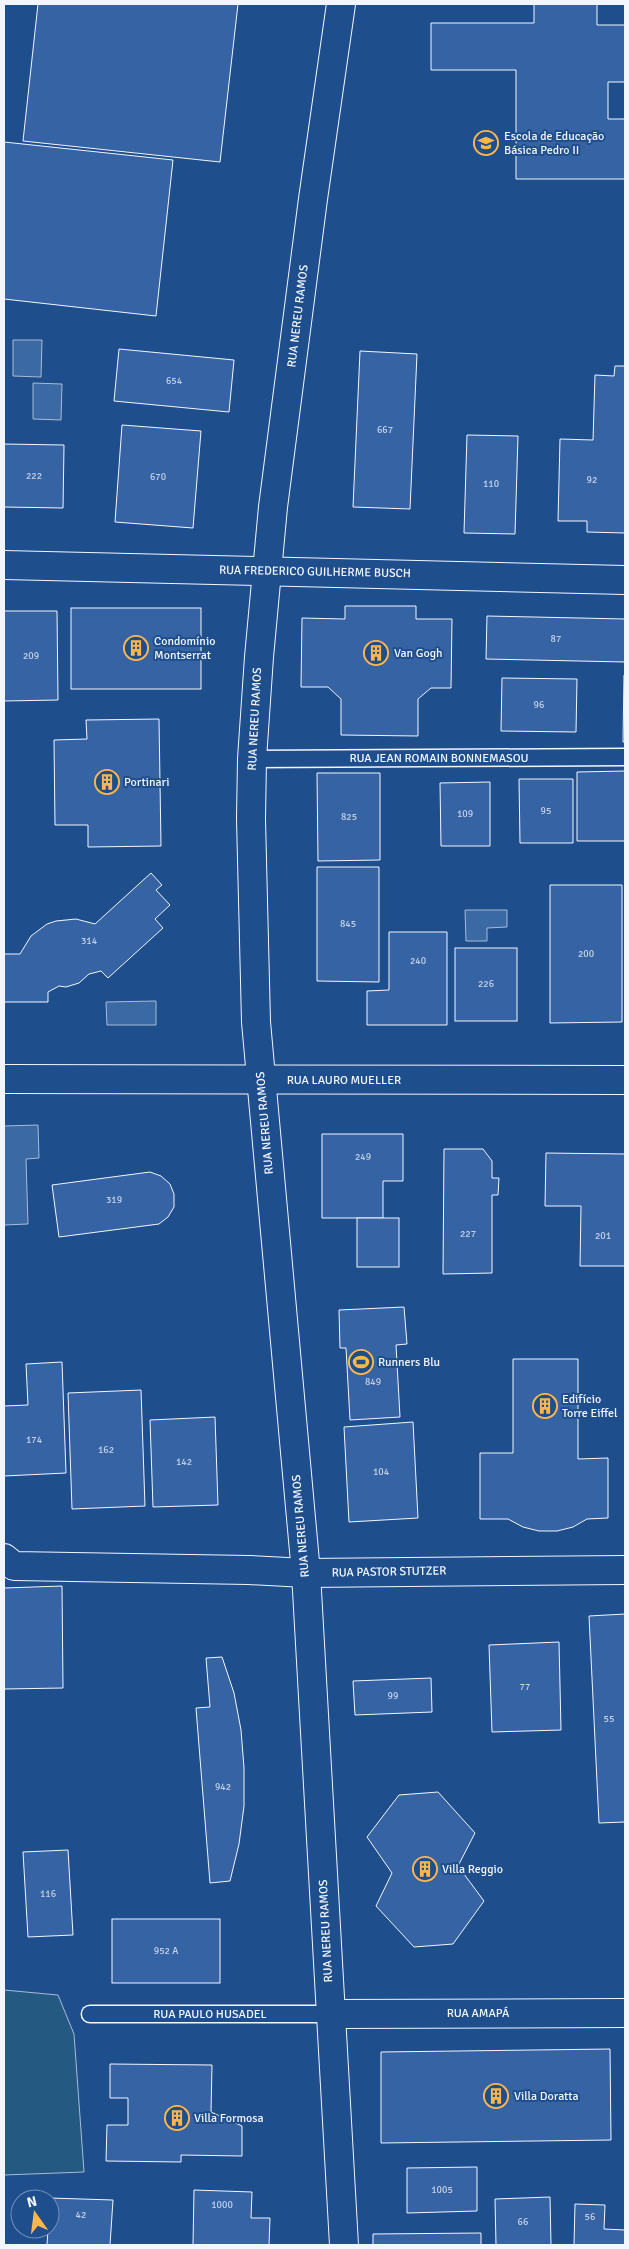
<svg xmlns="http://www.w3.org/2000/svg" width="629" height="2249" font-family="Signika,sans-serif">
	<rect width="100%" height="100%" fill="#1f4e8c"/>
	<path fill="#245a82" stroke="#a8bbd7" d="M4,1990L58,1995L74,2034L84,2172L4,2175Z"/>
	<g fill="#3b69a3" stroke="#a8bbd7">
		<path d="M13,340H42L41,377L13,376Z"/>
		<path d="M33,383L62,384L61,420L33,419Z"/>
		<path d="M465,910H507V927L487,928V941H466Z"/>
		<path d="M156,1001V1025H107L106,1002Z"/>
		<path d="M38,1125L39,1158L26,1159L28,1224L4,1225V1126Z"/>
	</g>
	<g fill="#3563a3" stroke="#f2f6ff">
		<path d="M38,4H238L220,162L23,141Z"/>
		<path d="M534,4H597V25H625V82H608V119H625V179H516V70H431V23H534Z"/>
		<path d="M4,142L173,160L156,316L4,299Z"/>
		<path d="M119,349L234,360L229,412L114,401Z"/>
		<path d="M360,351L417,354L410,509L353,507Z"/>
		<path d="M615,366H625V533L587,532V521H558L560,439L593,440L595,375L614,376Z"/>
		<path d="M122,425L201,431L193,528L115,522Z"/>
		<path d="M467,435L518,436L515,534L464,533Z"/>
		<path d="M4,444L64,445L63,508L4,507Z"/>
		<path d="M345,606H416V619H452L451,688H431L418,699V736L341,735V699L328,687H301L302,618L345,619Z"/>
		<rect x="71" y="608" width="130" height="81"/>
		<path d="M4,611H57L58,700L4,701Z"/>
		<path d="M487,616L625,619V662L486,659Z"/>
		<path d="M624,675H625V742H623Z"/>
		<path d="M502,678L577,679L576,732L501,731Z"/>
		<path d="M159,719L161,846L88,847V825H55L54,740L87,739L86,720Z"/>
		<path d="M625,771V841H577V772Z"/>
		<path d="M317,773H380V860L318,861Z"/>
		<path d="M519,779H573V843H520Z"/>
		<path d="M490,782V846H441L440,783Z"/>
		<path d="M317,867H379V982L317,981Z"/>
		<path d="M151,873L162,885L156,890L170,905L155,919L163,928L108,978L101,971L89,974L79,983L66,987L59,986L48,992V1002H4V954H20L31,936L47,924L56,921L76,919L95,924Z"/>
		<path d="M550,885H622V1022L550,1023Z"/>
		<path d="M389,932H447V1025H367V991L389,990Z"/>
		<rect x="455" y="948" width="62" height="73"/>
		<path d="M322,1134H403V1181H383V1218H322Z"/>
		<path d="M444,1149H483L492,1161V1178H499L498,1195H492V1273L443,1274Z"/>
		<path d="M546,1153L625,1154V1266H580L581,1206H545Z"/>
		<path d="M150,1172L161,1176L170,1184L174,1194V1207L168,1217L159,1224L59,1237L52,1185Z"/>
		<rect x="357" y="1218" width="42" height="49"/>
		<path d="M404,1307L407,1344L396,1345L400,1417L350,1420L346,1348H340L339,1310Z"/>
		<path d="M513,1359H578V1459L608,1458V1518L587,1519L573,1527L557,1531H539L523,1527L508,1519H480V1453H513Z"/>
		<path d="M62,1362L66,1473L4,1476V1406L28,1405L26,1364Z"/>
		<path d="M141,1390L145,1506L72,1509L68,1393Z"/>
		<path d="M215,1417L218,1505L153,1507L150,1420Z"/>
		<path d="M413,1422L418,1518L349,1522L344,1427Z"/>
		<path d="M62,1586L63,1688L4,1689V1588Z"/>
		<path d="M625,1614V1822L599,1823L589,1616Z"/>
		<path d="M559,1642L561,1730L492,1732L489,1645Z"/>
		<path d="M222,1657L234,1693L241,1730L244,1768V1806L239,1844L230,1881L210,1883L196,1708L210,1707L206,1658Z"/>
		<path d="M431,1678L432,1712L355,1715L353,1681Z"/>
		<path d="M438,1792L475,1833L458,1866L484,1901L453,1944L414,1947L376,1906L392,1873L367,1837L399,1795Z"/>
		<path d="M68,1850L73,1935L28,1937L23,1852Z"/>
		<rect x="112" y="1919" width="108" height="64"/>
		<path d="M610,2049L611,2140L381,2143V2052Z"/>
		<path d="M110,2064L212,2065L211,2112L242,2126V2156L181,2155V2162L106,2161L107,2125H128V2098H110Z"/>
		<path d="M477,2167V2211L407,2213V2168Z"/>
		<path d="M194,2190L252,2192L251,2218H270L269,2245H193Z"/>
		<path d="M550,2197L551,2245H496L495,2199Z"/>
		<path d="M50,2198L113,2200L110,2245H47L48,2229H50Z"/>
		<path d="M575,2204L605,2205L604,2229L625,2230V2245H574Z"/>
		<path d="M481,2233V2245H373V2234Z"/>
	</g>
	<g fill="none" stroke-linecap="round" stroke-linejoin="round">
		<defs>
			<g id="lane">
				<path d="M252,759L625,757"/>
				<path d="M90,2014H331"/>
			</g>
			<g id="street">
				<path d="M4,565L625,580"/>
				<path d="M306,1573L344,2245"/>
				<path d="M331,2014L625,2013"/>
			</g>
			<g id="secondary">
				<path d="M4,1079L625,1080"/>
				<path d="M4,1558L14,1566L249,1570L306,1573L625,1570"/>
				<path d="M306,1573L256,1022L251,819L252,759L259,657L273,507L313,199L341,4"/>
			</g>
		</defs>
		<use href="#lane" stroke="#f2f6ff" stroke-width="19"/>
		<use href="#street" stroke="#f2f6ff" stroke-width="30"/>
		<use href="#secondary" stroke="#f2f6ff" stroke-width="30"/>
		<use href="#lane" stroke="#1f4e8c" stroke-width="16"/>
		<use href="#street" stroke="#1f4e8c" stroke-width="28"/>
		<use href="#secondary" stroke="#1f4e8c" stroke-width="28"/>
	</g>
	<defs>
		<symbol id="school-ring" viewBox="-11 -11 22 22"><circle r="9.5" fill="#1f4e8c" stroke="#ffb74d" stroke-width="1.5"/><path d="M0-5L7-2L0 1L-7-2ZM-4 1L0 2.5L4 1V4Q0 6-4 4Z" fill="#ffb74d"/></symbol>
		<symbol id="building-ring" viewBox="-11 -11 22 22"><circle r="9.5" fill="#1f4e8c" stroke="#ffb74d" stroke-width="1.5"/><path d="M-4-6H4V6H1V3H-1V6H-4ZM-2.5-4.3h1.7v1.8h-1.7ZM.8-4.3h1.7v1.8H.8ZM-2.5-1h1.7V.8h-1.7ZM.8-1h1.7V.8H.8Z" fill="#ffb74d"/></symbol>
		<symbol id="stadium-ring" viewBox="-11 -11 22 22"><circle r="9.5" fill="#1f4e8c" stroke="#ffb74d" stroke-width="1.5"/><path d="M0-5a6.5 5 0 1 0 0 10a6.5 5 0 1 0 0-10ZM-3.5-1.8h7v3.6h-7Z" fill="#ffb74d"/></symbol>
	</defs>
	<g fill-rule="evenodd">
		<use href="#school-ring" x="472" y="129" width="28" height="28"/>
		<use href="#building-ring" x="122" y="634" width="28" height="28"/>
		<use href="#building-ring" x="362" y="639" width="28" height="28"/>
		<use href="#building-ring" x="93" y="768" width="28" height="28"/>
		<use href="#stadium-ring" x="347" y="1348" width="28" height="28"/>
		<use href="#building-ring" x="531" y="1392" width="28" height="28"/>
		<use href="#building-ring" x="411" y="1855" width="28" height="28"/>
		<use href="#building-ring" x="482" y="2082" width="28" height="28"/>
		<use href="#building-ring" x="163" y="2104" width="28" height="28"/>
	</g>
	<g text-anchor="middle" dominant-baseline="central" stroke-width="4" stroke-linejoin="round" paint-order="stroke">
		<g font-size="10" fill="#c3d1e8">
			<text x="174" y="381">654</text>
			<text x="385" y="430">667</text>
			<text x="34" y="476">222</text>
			<text x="158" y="477">670</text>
			<text x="592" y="480">92</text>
			<text x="491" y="484">110</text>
			<text x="556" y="639">87</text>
			<text x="31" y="656">209</text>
			<text x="539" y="705">96</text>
			<text x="546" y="811">95</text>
			<text x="465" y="814">109</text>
			<text x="349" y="817">825</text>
			<text x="348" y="924">845</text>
			<text x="89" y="941">314</text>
			<text x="586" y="954">200</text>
			<text x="418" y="961">240</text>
			<text x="486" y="984">226</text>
			<text x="363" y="1157">249</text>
			<text x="114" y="1200">319</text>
			<text x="468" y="1234">227</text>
			<text x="603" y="1236">201</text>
			<text x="373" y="1382">849</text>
			<text x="34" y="1440">174</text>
			<text x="106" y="1450">162</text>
			<text x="184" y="1462">142</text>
			<text x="381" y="1472">104</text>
			<text x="525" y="1687">77</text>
			<text x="393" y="1696">99</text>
			<text x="609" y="1719">55</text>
			<text x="223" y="1787">942</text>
			<text x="48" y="1894">116</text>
			<text x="166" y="1951">952 A</text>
			<text x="442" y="2190">1005</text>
			<text x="222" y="2205">1000</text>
			<text x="81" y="2215">42</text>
			<text x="590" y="2217">56</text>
			<text x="523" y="2222">66</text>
		</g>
		<g font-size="12" fill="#f2f6ff" stroke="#1f4e8c" text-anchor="start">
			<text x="504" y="136">Escola de Educação<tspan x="504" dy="14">Básica Pedro II</tspan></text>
			<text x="154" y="641">Condomínio<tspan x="154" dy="14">Montserrat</tspan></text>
			<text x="394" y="653">Van Gogh</text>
			<text x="124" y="782">Portinari</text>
			<text x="378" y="1362">Runners Blu</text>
			<text x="562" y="1399">Edifício<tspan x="562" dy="14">Torre Eiffel</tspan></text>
			<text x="442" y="1869">Villa Reggio</text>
			<text x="514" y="2096">Villa Doratta</text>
			<text x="194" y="2118">Villa Formosa</text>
		</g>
		<g font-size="12" fill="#f2f6ff" stroke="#1f4e8c">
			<text transform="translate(298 316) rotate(-83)">RUA NEREU RAMOS</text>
			<text transform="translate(315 572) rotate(1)">RUA FREDERICO GUILHERME BUSCH</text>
			<text transform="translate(255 719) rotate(-87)">RUA NEREU RAMOS</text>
			<text x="439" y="758">RUA JEAN ROMAIN BONNEMASOU</text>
			<text x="344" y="1080">RUA LAURO MUELLER</text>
			<text transform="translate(265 1123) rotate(-95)">RUA NEREU RAMOS</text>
			<text transform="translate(301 1526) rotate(-95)">RUA NEREU RAMOS</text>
			<text transform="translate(389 1572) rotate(-1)">RUA PASTOR STUTZER</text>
			<text transform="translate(326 1931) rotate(-93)">RUA NEREU RAMOS</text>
			<text x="478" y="2013">RUA AMAPÁ</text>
			<text x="210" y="2014">RUA PAULO HUSADEL</text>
		</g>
	</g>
	<rect width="629" height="2249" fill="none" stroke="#f2f6ff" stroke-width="10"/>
	<g transform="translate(35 2214) rotate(346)"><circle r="24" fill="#1f4e8c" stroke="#7391ba"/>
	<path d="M0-4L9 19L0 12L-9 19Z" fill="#ffb74d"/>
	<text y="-8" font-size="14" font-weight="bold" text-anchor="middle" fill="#f2f6ff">N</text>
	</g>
</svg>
